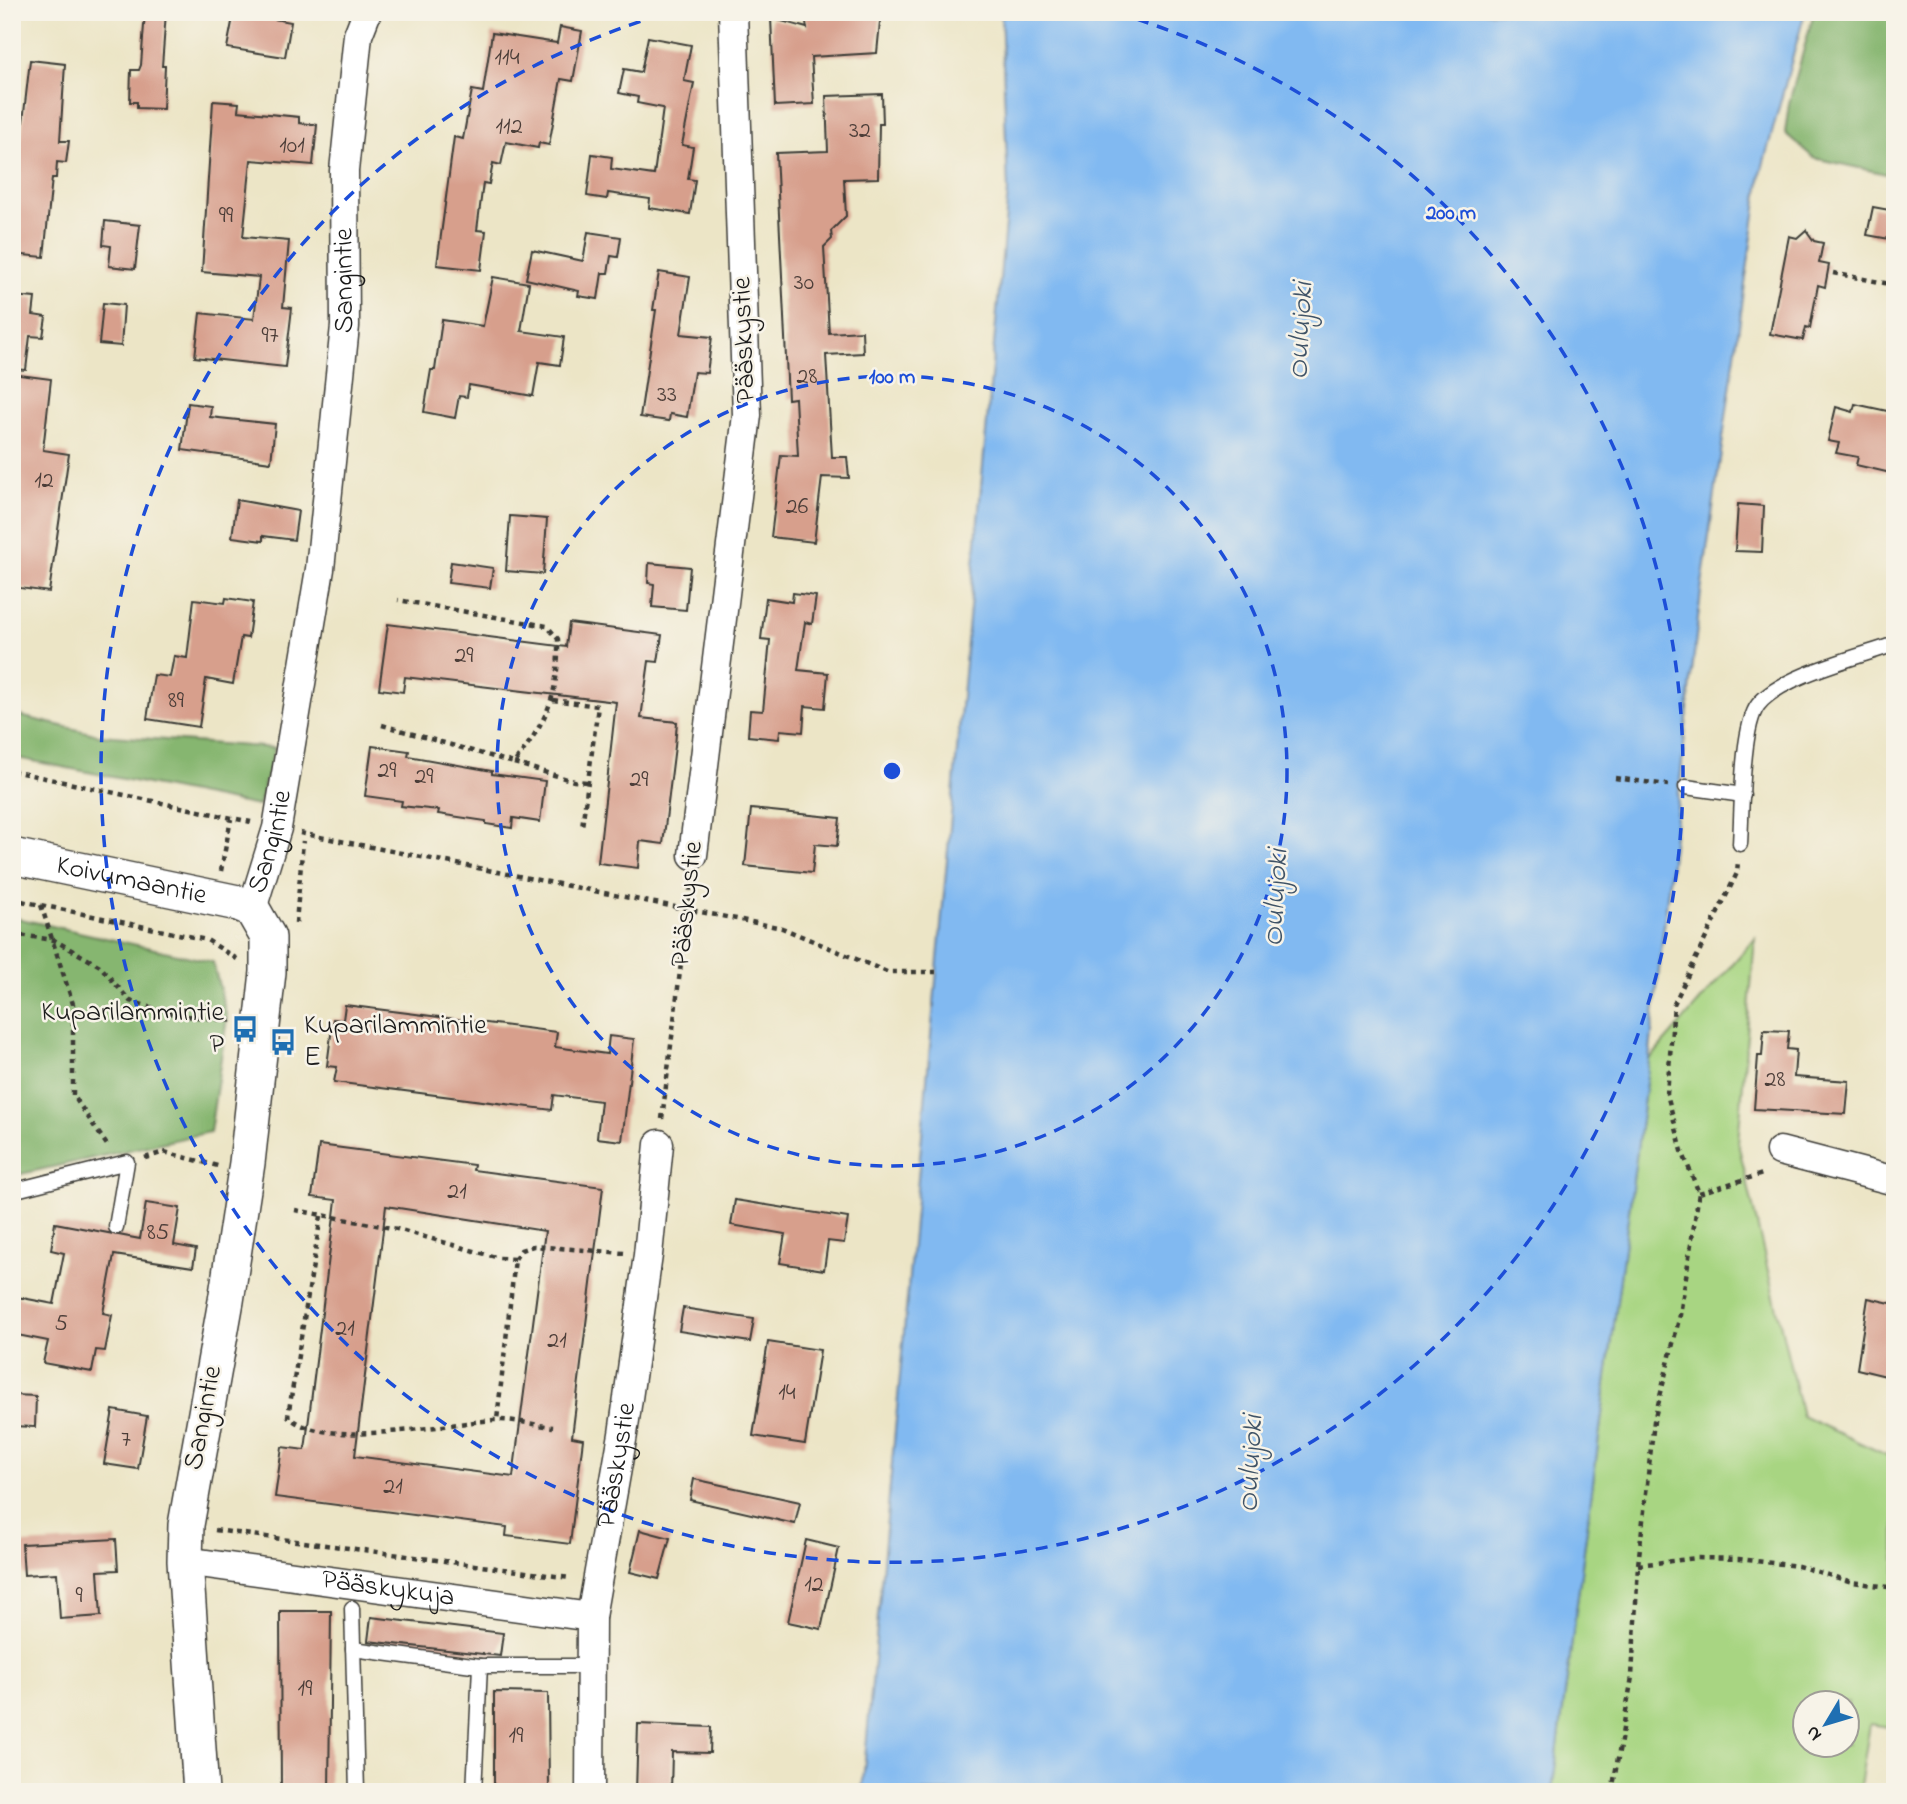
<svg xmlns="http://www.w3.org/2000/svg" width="1907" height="1804" font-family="'Indie Flower',sans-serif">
	<rect width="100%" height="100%" fill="#f7f3e8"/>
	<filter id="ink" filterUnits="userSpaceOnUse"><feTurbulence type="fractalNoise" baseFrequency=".0143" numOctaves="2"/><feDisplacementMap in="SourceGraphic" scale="14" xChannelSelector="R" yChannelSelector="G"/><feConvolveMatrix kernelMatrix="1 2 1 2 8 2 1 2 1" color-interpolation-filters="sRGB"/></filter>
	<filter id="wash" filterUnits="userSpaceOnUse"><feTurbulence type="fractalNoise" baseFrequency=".00686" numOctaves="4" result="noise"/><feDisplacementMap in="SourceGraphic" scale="28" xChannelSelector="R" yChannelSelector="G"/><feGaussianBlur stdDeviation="1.57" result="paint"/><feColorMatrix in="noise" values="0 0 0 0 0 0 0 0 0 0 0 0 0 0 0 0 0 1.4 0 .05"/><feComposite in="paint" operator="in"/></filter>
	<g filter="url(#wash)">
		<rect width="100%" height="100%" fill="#ece5c6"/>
		<path fill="#a8d582" stroke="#62784f" stroke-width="2" fill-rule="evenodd" d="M1755,938L1738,1143L1802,1416L1895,1459V1728L1870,1724L1859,1792H1552L1649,1060ZM1806,1702H1848V1744H1806Z"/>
		<g fill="#86b670" stroke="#516946" stroke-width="2">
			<path d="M1814,12H1895V176L1814,158L1785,133L1789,103Z"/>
			<path d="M12,714L99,735L275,748L258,806L12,757Z"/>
			<path d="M12,917L213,962L227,1018L210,1132L12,1176Z"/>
		</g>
		<path fill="#81b9f1" stroke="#4e6a86" stroke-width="2" d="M1001,12H1805L1761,173L1701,592L1649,1060L1552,1792H862L1008,191Z"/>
		<g id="blocks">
			<g fill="#d79f8c" fill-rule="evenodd">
				<path d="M145,12H166L162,66H165L163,109L137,108V102H130L131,70H139L141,65Z"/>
				<path d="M234,12L291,22L285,57L227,48Z"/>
				<path d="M804,12H881L877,53L811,57L814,104L775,106L771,18L807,28Z"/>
				<path d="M560,27L582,31L573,81L561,79L549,145L539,143L538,148L506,142L501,165L493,163L489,184L483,183L477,230L486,231L481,270L437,265L454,137L463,139L472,90L483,92L492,33L557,43Z"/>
				<path d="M648,37L691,45L684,81L694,83L682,145L693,147L688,179L695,180L690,214L649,208L650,199L608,193L607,199L587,196L592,154L612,157L611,169L654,175L663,108L637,103L638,97L619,93L624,69L641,72Z"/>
				<path d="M30,60L65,64L60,141H69L66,163L57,162L56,178H52L44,257L12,254V219Z"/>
				<path d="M882,94L883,124H879L878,178L844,179L846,216L831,231L832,239L824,247L829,333L862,331L863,353L826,355L832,457H847L849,478L822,477L814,542L771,537L781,455L798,456L795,398L788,399L776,153L828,151L826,96Z"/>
				<path d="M213,101L239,103L238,111L299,117V123L317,125L313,165L251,160L243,237L289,241L283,307L292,308L285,367L195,357L200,313L254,319L259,277L202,272Z"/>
				<path d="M1873,207L1895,211V240L1867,235Z"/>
				<path d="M105,221L140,225L135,269L109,266L111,246L103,245Z"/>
				<path d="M1806,230L1814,241L1823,243L1819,263L1829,265L1825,287L1818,285L1810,328L1806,327L1803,340L1770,334L1789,236L1797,238Z"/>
				<path d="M588,232L621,237L618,257L611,256L608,273H602L598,299L578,296L579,291L526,279L532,250L583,261Z"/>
				<path d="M659,272L690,277L681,334L712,337L707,373L694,372L687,417L670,414L669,421L640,417L656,310H653Z"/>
				<path d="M493,277L529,283L521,331L564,337L560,365L539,362L533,396L469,385L467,397L459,396L455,418L424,412L431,370H435L442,320L483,326Z"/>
				<path d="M12,296L35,298L33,315L46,317L43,337L30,336L26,370L12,369Z"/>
				<path d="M103,303L124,305L121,346L99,344Z"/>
				<path d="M12,374L51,379L43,450L69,454L49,592L12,587V455L18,413L12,412Z"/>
				<path d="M188,403L211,406L210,417L275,424L271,462L182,450Z"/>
				<path d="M1855,404L1892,412L1891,418L1895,419V474L1856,465L1858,457L1836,453L1839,443L1828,441L1836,407L1853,412Z"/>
				<path d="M237,500L298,511L294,540L263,536V541L232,537Z"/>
				<path d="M1738,504L1764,506L1762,552L1735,551Z"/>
				<path d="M510,516L547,519L543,574L506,571Z"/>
				<path d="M451,562L493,568L490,588L448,583Z"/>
				<path d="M649,563L690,567L686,610L652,607L654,584L648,583Z"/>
				<path d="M793,593L816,596L812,624L805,622L798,670L828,673L825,708L805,706L803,732L780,730L779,739L748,736L750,710L763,711L770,640L761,639L766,598L792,602Z"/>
				<path d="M226,598L253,602L248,638L241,637L233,684L206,679L199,727L147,719L154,675L170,677L174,656L187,658L194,599L225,603Z"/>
				<path d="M569,623L662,635L658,662L649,661L641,718L677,722L675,746L663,844L640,841L638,868L598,863L616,702L405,677L403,692L379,689L388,624L566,647Z"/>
				<path d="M372,746L409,751L408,756L492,771V774L545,781L540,822L513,818L512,828L486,824V821L438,814L439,810L401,806L402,801L365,796Z"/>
				<path d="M751,809L840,818L837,846L815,844L812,873L745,866Z"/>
				<path d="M345,1005L557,1032L555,1047L607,1054L609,1036L634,1039L622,1141L597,1138L601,1101L554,1095L552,1110L334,1082L337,1067L327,1066L333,1019L343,1020Z"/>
				<path d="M1764,1030L1789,1031L1787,1049L1796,1050L1794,1077L1849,1081L1846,1114L1754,1109L1758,1056H1762Z"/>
				<path d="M319,1145L474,1165L473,1170L603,1187L572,1437L583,1439L570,1544L506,1536L507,1527L275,1497L282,1447L305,1450L336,1200L312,1197ZM386,1206L545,1231L513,1477L355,1456Z"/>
				<path d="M735,1200L848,1218L844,1243L828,1241L824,1270L780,1263L785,1234L731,1225Z"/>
				<path d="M146,1203L180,1208L174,1245L196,1249L193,1267L114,1255L103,1313L112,1315L105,1351L96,1350L92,1372L43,1363L48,1341L12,1334V1296L54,1304L64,1253L51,1250L55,1223L140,1239Z"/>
				<path d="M1868,1298L1895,1304V1371L1888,1369L1886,1376L1857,1369Z"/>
				<path d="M683,1308L754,1319L750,1342L679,1331Z"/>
				<path d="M768,1342L820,1350L805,1444L753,1436Z"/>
				<path d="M13,1395L36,1396L35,1427L12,1426Z"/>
				<path d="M113,1410L147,1416L138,1469L104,1464Z"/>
				<path d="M694,1479L800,1502L795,1524L690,1500Z"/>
				<path d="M640,1530L670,1538L659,1579L630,1572Z"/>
				<path d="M116,1539L118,1570L98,1571L101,1616L60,1619L57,1573L24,1575L22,1544Z"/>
				<path d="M806,1540L839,1548L821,1629L788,1622Z"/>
				<path d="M280,1611H331L329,1792H281Z"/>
				<path d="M371,1617L503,1633L500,1656L368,1641Z"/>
				<path d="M494,1692L548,1693L549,1790L494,1792Z"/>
				<path d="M638,1724L711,1727L710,1753L672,1752L671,1792H636Z"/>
			</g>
		</g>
	</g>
	<g filter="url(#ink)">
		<use href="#blocks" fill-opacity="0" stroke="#3b3a36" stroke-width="2"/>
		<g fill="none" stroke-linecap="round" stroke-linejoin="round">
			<defs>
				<g id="service">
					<path d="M1686,787L1743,795"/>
					<path d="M1740,844C1742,813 1741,727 1758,705C1780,676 1859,657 1895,644"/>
					<path d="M12,1191L127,1162L116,1227"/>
					<path d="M352,1608L357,1792"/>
					<path d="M353,1649L480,1666H590"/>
					<path d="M474,1792L480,1666"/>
				</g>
				<g id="minor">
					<path d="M693,855L747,415L733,12"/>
					<path id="s1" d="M252,909L277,828L320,569L345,326L344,171L358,35L367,12"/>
					<path d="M1780,1151L1895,1181"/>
					<path id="s2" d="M185,1561L591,1617"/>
					<path id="s3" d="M590,1792L591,1617L623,1434L648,1255L659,1144"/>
				</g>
				<g id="tertiary">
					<path id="s4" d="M12,856L238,903L252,909L268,937V972L247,1163L226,1301L186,1525L185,1561L201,1792"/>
				</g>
			</defs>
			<use href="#service" stroke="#3b3a36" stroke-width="17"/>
			<use href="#minor" stroke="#3b3a36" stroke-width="31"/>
			<use href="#tertiary" stroke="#3b3a36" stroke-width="38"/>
			<g stroke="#3b3a36" stroke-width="4.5" stroke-dasharray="5 5" stroke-linecap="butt">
				<path d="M1833,273L1895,285"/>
				<path d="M553,700L598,706L582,827"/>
				<path d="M382,725L514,763C548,719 559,695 558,639L547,626L398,600"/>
				<path d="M514,763L574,781L587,782"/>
				<path d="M12,771L251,822"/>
				<path d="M1615,778L1668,785"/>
				<path d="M300,833L782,928L887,972H936"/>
				<path d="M221,871L231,819"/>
				<path d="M12,899L207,940L237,959"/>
				<path d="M41,905L73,1004V1095L109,1148"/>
				<path d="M296,923L303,841"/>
				<path d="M12,934L54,940L100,966L130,1001L176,1015L235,1021"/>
				<path d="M662,1119L691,881"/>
				<path d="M145,1158L164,1152L218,1166"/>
				<path d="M1699,1193L1766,1173"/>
				<path d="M295,1210L397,1229L499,1258L515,1259L497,1420"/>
				<path d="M321,1216L288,1416C322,1451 447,1423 494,1420C513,1419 535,1425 553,1427"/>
				<path d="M515,1259L521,1250L533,1246L624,1253"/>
				<path d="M215,1530L570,1578"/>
				<path d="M1638,1565L1697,1558L1739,1559L1798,1566L1852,1582L1895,1588"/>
				<path d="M1612,1792L1632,1677L1638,1565L1654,1421L1680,1315L1699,1193L1682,1151L1667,1094L1674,1004L1737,873L1738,861"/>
			</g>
			<use href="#service" stroke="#fff" stroke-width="14"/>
			<use href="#minor" stroke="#fff" stroke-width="28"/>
			<use href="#tertiary" stroke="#fff" stroke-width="35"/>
		</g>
	</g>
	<g fill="none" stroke="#1d4ed8" stroke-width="3.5" stroke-dasharray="12 9">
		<circle cx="892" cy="771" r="395"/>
		<path d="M1117 13A791 791 0 1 1 667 13"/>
	</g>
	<defs>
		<symbol id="bus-bare" viewBox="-9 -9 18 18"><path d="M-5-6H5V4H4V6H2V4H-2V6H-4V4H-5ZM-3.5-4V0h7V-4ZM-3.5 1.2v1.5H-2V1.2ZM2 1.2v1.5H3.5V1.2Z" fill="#1f6fb2" stroke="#f7f3e8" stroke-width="2.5" paint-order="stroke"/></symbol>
	</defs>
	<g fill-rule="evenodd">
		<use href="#bus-bare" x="226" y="1010" width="38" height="38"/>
		<use href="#bus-bare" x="264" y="1023" width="38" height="38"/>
	</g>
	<g text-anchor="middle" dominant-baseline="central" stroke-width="5" stroke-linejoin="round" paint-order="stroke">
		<g font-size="24" fill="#4b3d38">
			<text x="507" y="58">114</text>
			<text x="509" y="127">112</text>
			<text x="860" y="131">32</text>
			<text x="292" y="146">101</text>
			<text x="226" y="216">99</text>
			<text x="804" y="283">30</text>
			<text x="270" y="336">97</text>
			<text x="807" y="377">28</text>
			<text x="667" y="395">33</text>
			<text x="44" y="481">12</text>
			<text x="797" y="507">26</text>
			<text x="464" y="656">29</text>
			<text x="176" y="701">89</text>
			<text x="387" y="771">29</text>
			<text x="424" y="777">29</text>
			<text x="639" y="780">29</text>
			<text x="1775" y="1080">28</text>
			<text x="457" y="1192">21</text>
			<text x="158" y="1233">85</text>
			<text x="61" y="1324">5</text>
			<text x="345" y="1329">21</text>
			<text x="557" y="1341">21</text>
			<text x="787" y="1393">14</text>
			<text x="126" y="1440">7</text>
			<text x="393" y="1487">21</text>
			<text x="814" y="1585">12</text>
			<text x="79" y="1596">9</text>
			<text x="305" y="1689">19</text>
			<text x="516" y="1736">19</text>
		</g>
		<g font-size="28" fill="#1c1c1c" stroke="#f7f3e8">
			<text stroke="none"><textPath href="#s1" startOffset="637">Sangintie</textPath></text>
			<text transform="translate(745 340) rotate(-92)">Pääskystie</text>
			<text stroke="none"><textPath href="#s1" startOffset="70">Sangintie</textPath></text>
			<text stroke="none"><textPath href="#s4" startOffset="122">Koivumaantie</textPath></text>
			<text transform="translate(688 904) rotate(-84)">Pääskystie</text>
			<text transform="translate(204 1418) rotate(-79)">Sangintie</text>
			<text stroke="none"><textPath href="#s3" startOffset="329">Pääskystie</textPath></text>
			<text stroke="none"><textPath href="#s2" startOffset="205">Pääskykuja</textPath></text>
		</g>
		<g font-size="28" fill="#1c1c1c" stroke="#f7f3e8" text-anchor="end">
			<text x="224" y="1013">Kuparilammintie<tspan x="224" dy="32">P</tspan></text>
			<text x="304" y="1026" text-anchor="start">Kuparilammintie<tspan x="304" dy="32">E</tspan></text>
		</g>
		<g font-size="30" font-style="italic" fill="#3f5367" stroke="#f7f3e8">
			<text transform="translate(1302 331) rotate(-87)">Oulujoki</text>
			<text transform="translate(1277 898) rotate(-87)">Oulujoki</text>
			<text transform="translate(1252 1464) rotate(-87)">Oulujoki</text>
		</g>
	</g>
	<circle cx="892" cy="771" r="10" fill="#1d4ed8" stroke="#f7f3e8" stroke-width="3.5"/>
	<g font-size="21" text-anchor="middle" font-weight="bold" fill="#1d4ed8" stroke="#f7f3e8" stroke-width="5" stroke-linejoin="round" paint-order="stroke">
		<text x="1451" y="219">200 m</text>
		<text x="892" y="383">100 m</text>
	</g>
	<rect width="1907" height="1804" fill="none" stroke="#f7f3e8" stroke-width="42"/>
	<g transform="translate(1826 1724) rotate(232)"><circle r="33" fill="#f7f3e8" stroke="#9f9d96" stroke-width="2"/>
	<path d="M0-5L12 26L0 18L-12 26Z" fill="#1f6fb2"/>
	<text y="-10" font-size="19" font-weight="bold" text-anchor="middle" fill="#1c1c1c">N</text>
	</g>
</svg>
